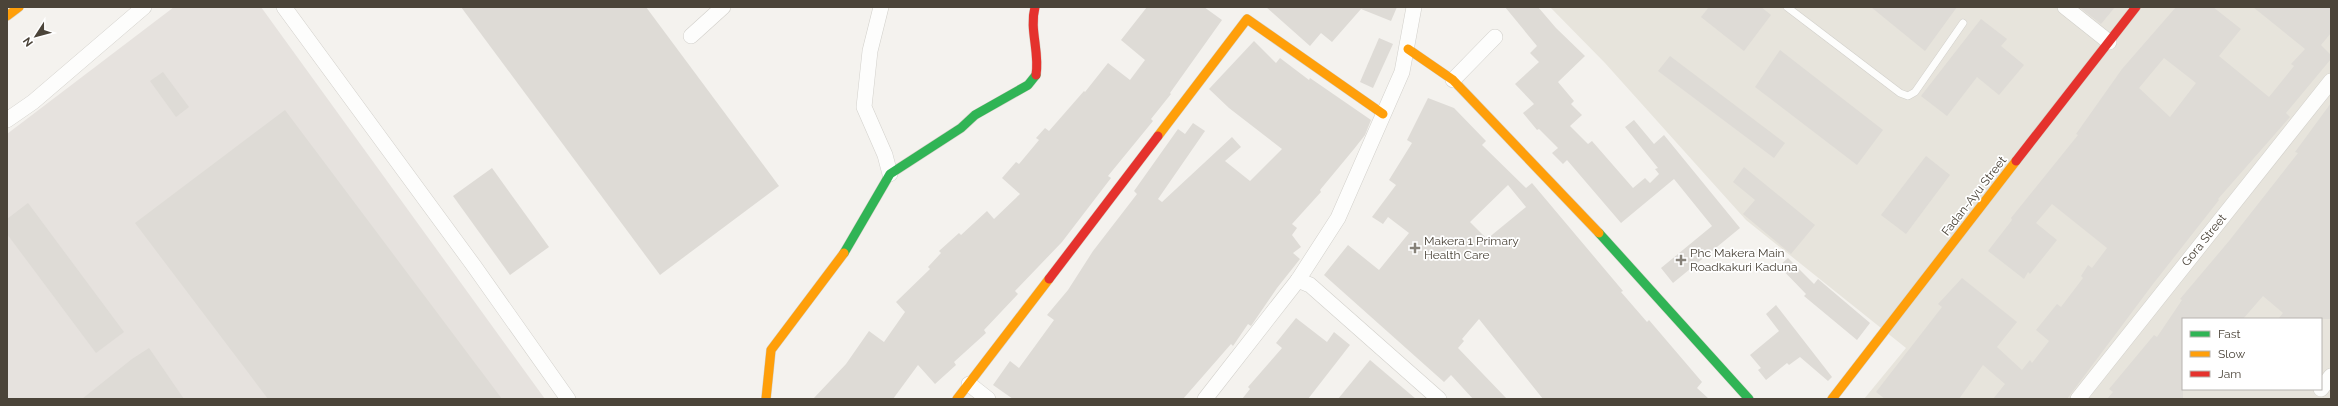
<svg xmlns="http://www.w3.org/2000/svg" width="2338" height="406" font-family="Raleway,sans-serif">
	<rect width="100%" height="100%" fill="#f4f2ee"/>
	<path fill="#e7e4dc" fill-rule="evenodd" d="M1550,7H2331V399H1864L1906,348L1746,220L1605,63ZM2183,319H2321V389H2183Z"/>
	<path fill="#e6e2de" d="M174,7H261L545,399H7V134Z"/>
	<g fill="#dedbd6" fill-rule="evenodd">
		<path d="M461,7H646L779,186L660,275Z"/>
		<path d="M1147,7H1204L1222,20L1170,93L1171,94L1151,119L1153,121L1108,176L1111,178L1062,242L1015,291L1018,294L984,330L986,333L954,362L956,365L935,384L918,365L893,399H813L846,364L869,331L884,342L905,312L896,302L930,269L928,267L941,253L939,251L959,233L961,235L987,211L994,219L1020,194L1002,178L1016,162L1019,164L1039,140L1036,138L1045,128L1049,131L1084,91L1085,92L1108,63L1130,80L1145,60L1121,40Z"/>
		<path d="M1266,7H1397L1391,21L1361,9L1332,42L1321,33L1310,46Z"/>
		<path d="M1505,7H1538L1556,28L1585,56L1558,82L1574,101L1571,104L1582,115L1570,126L1588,144L1592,141L1633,188L1645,178L1650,183L1659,174L1655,169L1658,168L1625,127L1634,120L1654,144L1664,135L1740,228L1673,283L1661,268L1712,226L1674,179L1621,223L1567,160L1563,164L1552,153L1558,148L1539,129L1537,130L1523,113L1534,104L1515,84L1539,62L1530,53L1537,46Z"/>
		<path d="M1709,7H1761L1771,15L1744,51L1701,17Z"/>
		<path d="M1871,7H1957L1925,51Z"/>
		<path d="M2079,7H2115L2101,24Z"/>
		<path d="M2176,7H2213L2241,29L2219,56L2269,97L2294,66L2291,64L2305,49L2253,7H2331V33L2321,45L2331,55V59L2286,113L2290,117L2218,199L2219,200L2153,284L2067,399H1993L2005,384L1983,365L1959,399H1885L1876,392L1942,307L1938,304L1962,278L2017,322L1997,347L2022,370L2030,360L2032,363L2049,341L2036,330L2057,304L2061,307L2083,278L2081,276L2088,265L2092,268L2107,248L2052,204L2036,223L2057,240L2030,274L2028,272L2024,279L1988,251L2012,220L2011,218L2078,135L2076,134L2122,69ZM2164,58L2196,83L2170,117L2139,88Z"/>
		<path d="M1981,19L2007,39L2001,46L2024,65L1999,95L1977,77L1947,116L1921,96Z"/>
		<path d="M1379,38L1393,44L1373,88L1360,82Z"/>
		<path d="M1254,41L1276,63L1280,58L1309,80L1310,78L1371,120L1365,135L1354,149L1320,190L1321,192L1292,224L1297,228L1292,235L1301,247L1293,253L1300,259L1277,288L1251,326L1248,324L1233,346L1231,344L1183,399H1013L993,385L1010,361L1019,368L1054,320L1047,315L1068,290L1093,251L1137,194L1134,191L1178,129L1185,134L1193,123L1205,131L1158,199L1162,202L1232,137L1241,147L1225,161L1250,181L1282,149L1229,108L1209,89Z"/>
		<path d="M1780,50L1883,130L1857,165L1755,87Z"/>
		<path d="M1670,56L1785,143L1774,158L1658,71Z"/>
		<path d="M163,72L189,107L176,117L150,81Z"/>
		<path d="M1428,98L1454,108L1486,141L1482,145L1526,188L1532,183L1623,291L1621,292L1647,322L1649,320L1702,382L1697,388L1709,399H1543L1479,319L1462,339L1464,341L1458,348L1507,399H1473L1451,375L1444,382L1324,275L1348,245L1379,270L1409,233L1388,217L1383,224L1372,217L1396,185L1389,180L1412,143L1407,140ZM1508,185L1526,207L1487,239L1470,222Z"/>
		<path d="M2331,103V319H2278L2283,313L2263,296L2243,319H2183V399H2107L2113,392L2109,389L2154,335L2157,337L2182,300L2180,299L2229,241L2298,153L2295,152Z"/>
		<path d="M285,110L502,399H268L135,223Z"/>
		<path d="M1926,156L1950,175L1906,234L1881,215Z"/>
		<path d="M1744,167L1815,225L1791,254L1743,214L1755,200L1733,182Z"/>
		<path d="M492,168L549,247L510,275L453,196Z"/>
		<path d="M28,203L124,332L96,353L7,234V219Z"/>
		<path d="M1788,258L1814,284L1818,279L1870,323L1857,340L1804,296L1806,294L1779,266Z"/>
		<path d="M1776,305L1832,377L1828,381L1800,357L1789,365L1787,363L1766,380L1758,370L1761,368L1750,355L1779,331L1766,314Z"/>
		<path d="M1296,318L1327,342L1334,332L1350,345L1308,399H1242L1250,389L1248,387L1282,348L1276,343Z"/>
		<path d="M149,348L184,399H82L132,359Z"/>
		<path d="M1370,360L1416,399H1338Z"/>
	</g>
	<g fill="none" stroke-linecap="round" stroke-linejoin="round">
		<defs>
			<path id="lane" d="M1787,7L1900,93L1908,96L1915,92L1963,23"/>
			<g id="street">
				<path d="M284,7L474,266L568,399"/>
				<path d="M881,7L870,51L864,107L885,155L890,174"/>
				<path d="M2065,7L2109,42"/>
				<path d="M691,36L723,7"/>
				<path d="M1453,80L1495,37"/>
				<path d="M7,120L33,102L144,7"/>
				<path d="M1298,280L1310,285L1439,399"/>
				<path d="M969,384L988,399"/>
				<path d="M2321,389L2331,376"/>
				<path d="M1205,399L1298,280L1338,218L1402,72L1414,7"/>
				<path d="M2078,399L2331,81"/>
			</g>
			<g id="fast">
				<path d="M1599,233L1749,399"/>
				<path d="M844,253L890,174L961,128L975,115L1028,85L1036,75"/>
			</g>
			<g id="slow">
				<path d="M7,16L19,7"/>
				<path d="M1408,49L1453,80L1599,233"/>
				<path d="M1158,136L1247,19L1383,114"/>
				<path d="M766,399L771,350L844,253"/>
				<path d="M957,399L1049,279"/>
				<path d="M1832,399L2016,161"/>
			</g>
			<g id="jam">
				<path d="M1035,7C1029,30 1040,52 1036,75"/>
				<path d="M2016,161L2136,7"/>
				<path d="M1049,279L1158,136"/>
			</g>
		</defs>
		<use href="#lane" stroke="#d2d0cb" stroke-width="8"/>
		<use href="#street" stroke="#d2d0cb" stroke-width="16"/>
		<use href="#fast" stroke="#d3cfc5" stroke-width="10"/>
		<use href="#slow" stroke="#d3cfc5" stroke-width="10"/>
		<use href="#jam" stroke="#d3cfc5" stroke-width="10"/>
		<use href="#lane" stroke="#fdfdfc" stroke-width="7"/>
		<use href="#street" stroke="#fdfdfc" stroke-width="15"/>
		<use href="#fast" stroke="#30b455" stroke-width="9"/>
		<use href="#slow" stroke="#ff9f0a" stroke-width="9"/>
		<use href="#jam" stroke="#e5322d" stroke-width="9"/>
	</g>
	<g fill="#868178" stroke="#fff" stroke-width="1.5">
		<path d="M1413 242h4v4h4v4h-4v4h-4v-4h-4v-4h4z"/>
		<path d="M1679 254h4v4h4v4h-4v4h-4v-4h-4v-4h4z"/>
	</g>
	<g text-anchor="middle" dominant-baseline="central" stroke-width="3.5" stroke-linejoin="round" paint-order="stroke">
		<g font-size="12" fill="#4b4439" stroke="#fff">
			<text transform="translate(1974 196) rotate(-52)">Fadan-Ayu Street</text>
			<text transform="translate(2204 240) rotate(-51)">Gora Street</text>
		</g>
		<g font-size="12" fill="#4b4439" stroke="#fff" text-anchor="start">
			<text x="1424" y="241">Makera 1 Primary<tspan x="1424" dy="14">Health Care</tspan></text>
			<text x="1690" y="253">Phc Makera Main<tspan x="1690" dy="14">Roadkakuri Kaduna</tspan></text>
		</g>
	</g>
	<rect width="2338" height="406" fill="none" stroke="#4b4439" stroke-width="16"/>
	<rect x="2182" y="318" width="140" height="72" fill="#ffffff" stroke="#b7b4b0"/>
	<rect x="2190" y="331" width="20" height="6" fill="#30b455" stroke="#b7b4b0"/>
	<text x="2218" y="338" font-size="12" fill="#4b4439">Fast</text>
	<rect x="2190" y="351" width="20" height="6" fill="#ff9f0a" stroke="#b7b4b0"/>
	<text x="2218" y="358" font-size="12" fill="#4b4439">Slow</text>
	<rect x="2190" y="371" width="20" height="6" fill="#e5322d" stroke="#b7b4b0"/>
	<text x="2218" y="378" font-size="12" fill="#4b4439">Jam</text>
	<g transform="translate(36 36) rotate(234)" stroke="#ffffff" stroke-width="3" paint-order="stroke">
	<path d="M0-3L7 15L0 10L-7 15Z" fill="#4b4439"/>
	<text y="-6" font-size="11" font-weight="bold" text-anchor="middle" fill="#4b4439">N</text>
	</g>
</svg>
